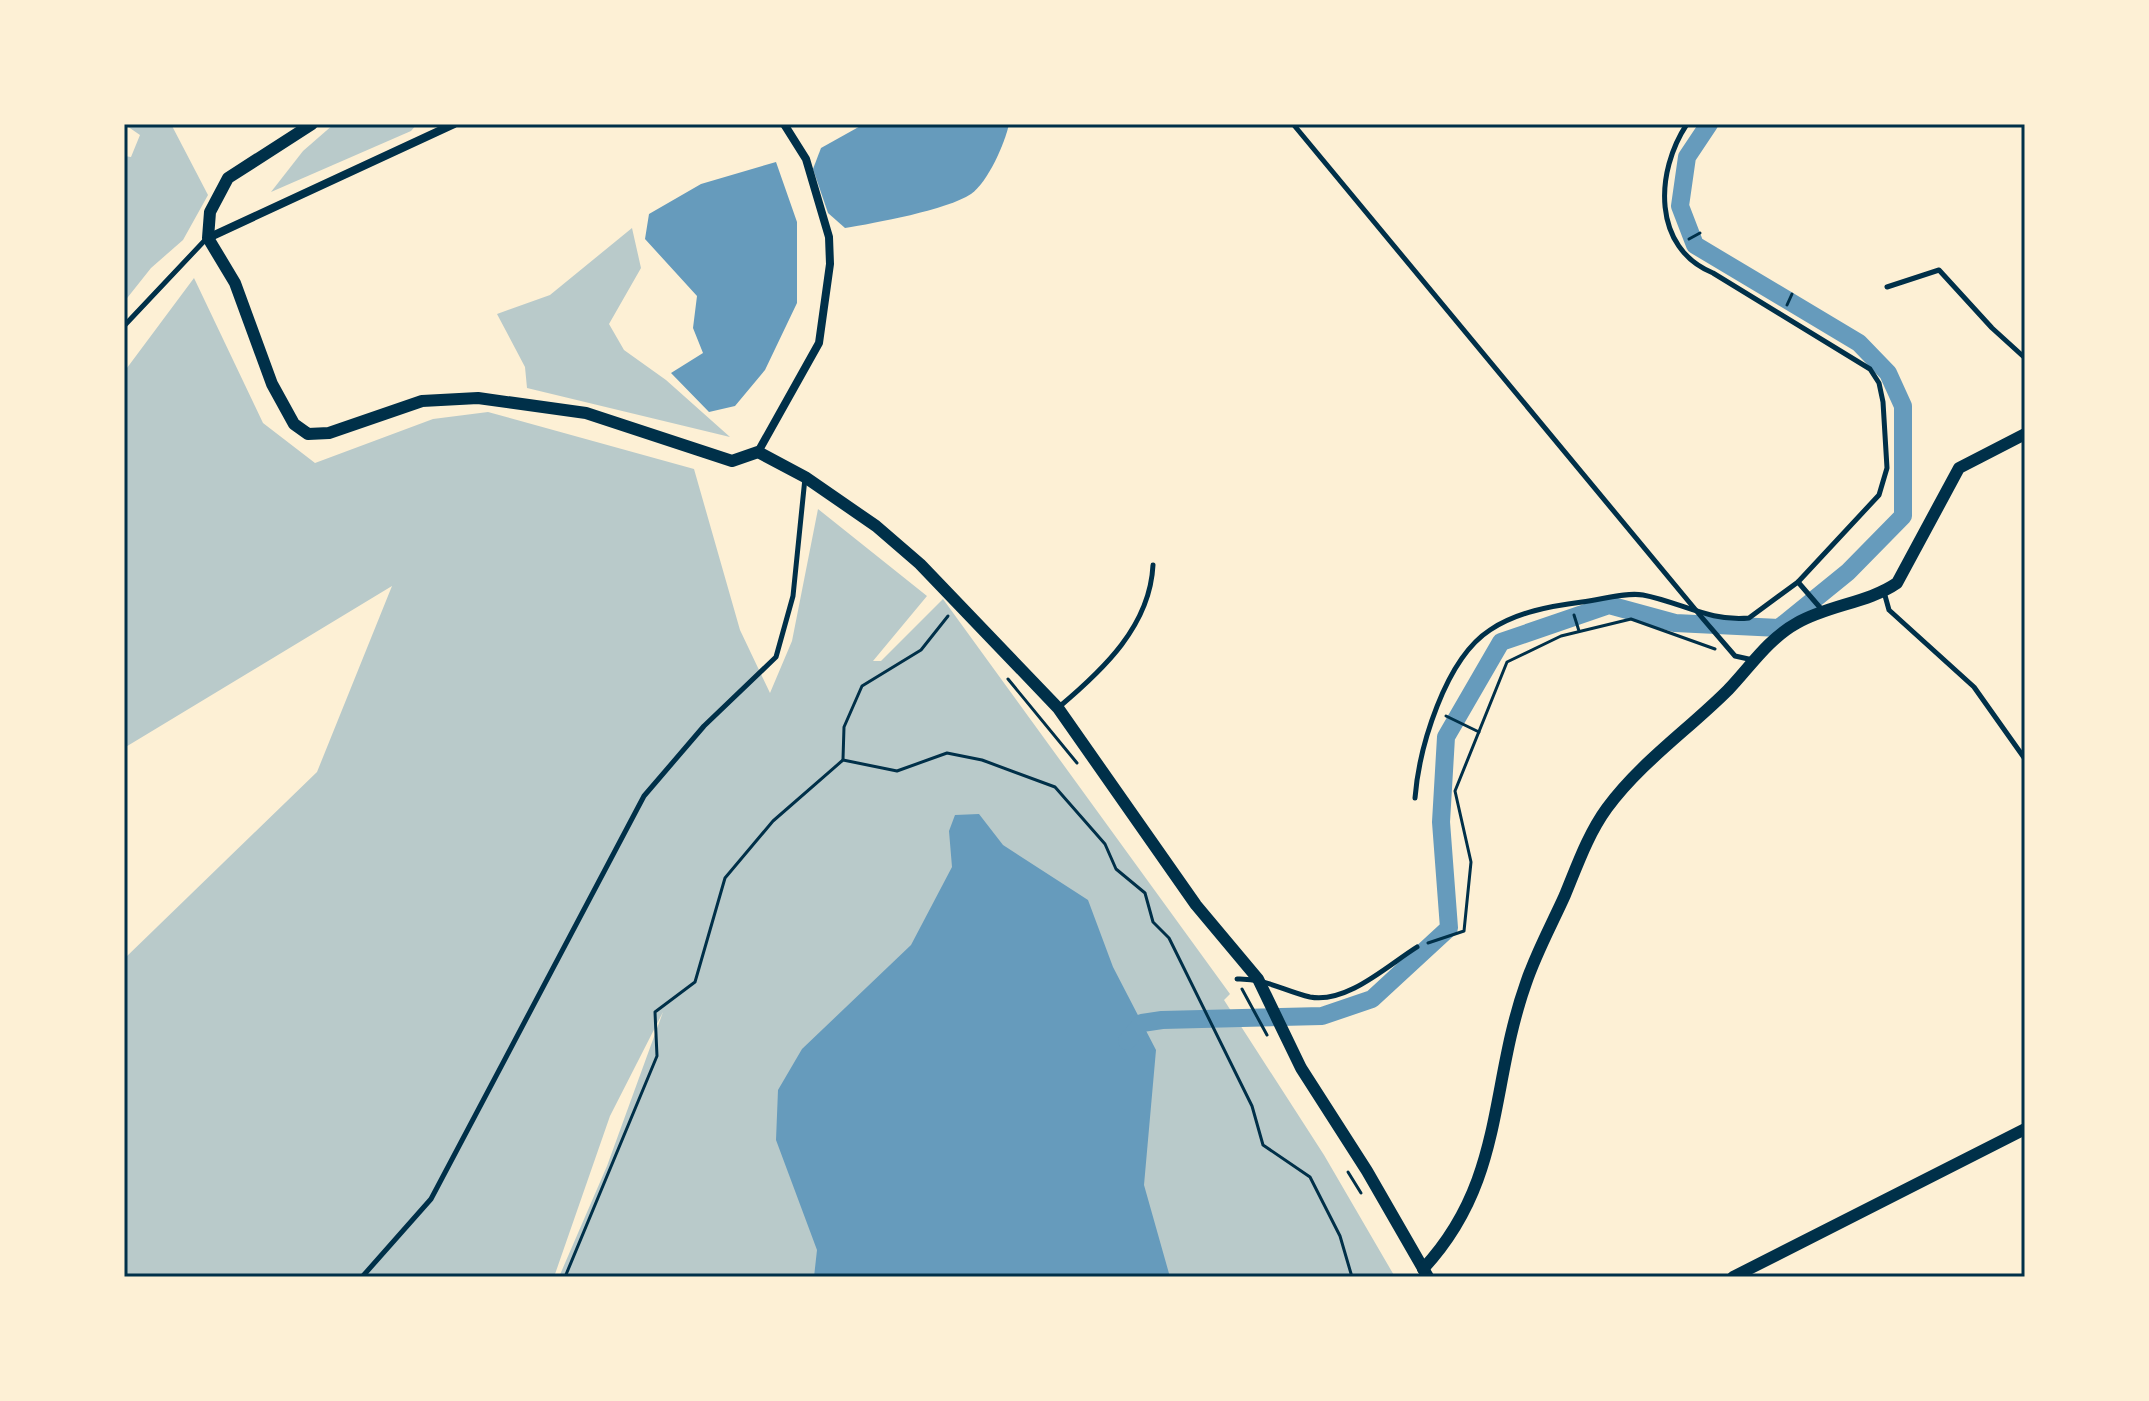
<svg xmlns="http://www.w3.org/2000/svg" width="2149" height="1401" font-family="'Noto Serif',serif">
	<rect width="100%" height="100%" fill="#fdf0d5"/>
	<g fill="#b9caca">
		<path d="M124,124H171L208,195L183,240L151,268L124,302V156L131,157L140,135Z"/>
		<path d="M334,124H417L411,131L271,192L303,151Z"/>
		<path d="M632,228L641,268L609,324L624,350L666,380L730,437L527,388L525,367L497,314L550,295Z"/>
		<path d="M194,278L263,423L315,463L433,419L488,412L694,469L740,630L770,693L792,641L818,509L927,596L873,661H881L943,599L1230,994L1224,1000L1324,1155L1395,1277H559L607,1166L663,1012L610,1116L554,1277H124V959L317,772L392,586L124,748V372Z"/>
	</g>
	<g fill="#669bbc">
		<path d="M864,124H1009C1005,143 988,182 971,194C947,210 875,223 845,228L828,213L813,169L821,148Z"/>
		<path d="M776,162L797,222V303L765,370L735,406L709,412L671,373L703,353L693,328L697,296L645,239L649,214L701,184Z"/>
		<path d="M979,814L1003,845L1088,900L1113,967L1156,1050L1144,1185L1170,1277H814L817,1250L776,1140L778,1090L802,1049L911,945L952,867L949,831L955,815Z"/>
	</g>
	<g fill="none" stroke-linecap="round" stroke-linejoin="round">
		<path stroke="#669bbc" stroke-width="18" d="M1127,1041L1142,1023L1162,1020L1322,1016L1372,999L1449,928L1441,822L1446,737L1501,642L1609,605L1675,623L1779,628L1848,572L1903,516V406L1888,373L1859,343L1695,245L1680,206L1687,157L1709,124"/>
		<g stroke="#003049" stroke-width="3">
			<path d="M1689,239L1700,233"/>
			<path d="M1787,305L1792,294"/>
			<path d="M1574,615L1579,631"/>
			<path d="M1008,679L1077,763"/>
			<path d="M1446,716L1479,732"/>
			<path d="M843,759L844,727L862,686L921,650L948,616"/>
			<path d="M1428,943L1464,931L1471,862L1455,791L1507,662L1561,636L1631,619L1715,649"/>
			<path d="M1242,989L1267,1035"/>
			<path d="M1348,1172L1361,1193"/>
			<path d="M565,1277L657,1056L655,1012L695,982L725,878L773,821L843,760L897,771L947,753L982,760L1055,787L1105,844L1116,869L1145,893L1153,922L1169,938L1252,1106L1263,1145L1310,1177L1340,1236L1352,1277"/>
		</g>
		<g stroke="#003049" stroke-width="5">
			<path d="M1293,124L1704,620L1735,656L1753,660"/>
			<path d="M1887,287L1939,270L1992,328L2025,358"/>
			<path d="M124,326L207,238"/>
			<path d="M1798,582L1823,611"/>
			<path d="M1884,592L1889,610L1974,687L2025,759"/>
			<path d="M1059,707C1103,670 1150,626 1153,565"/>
			<path d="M1415,798C1419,748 1445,659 1490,630C1517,612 1551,606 1582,602C1601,600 1625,592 1643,595C1680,602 1710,622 1749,618L1798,582L1879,495L1887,468L1883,402L1879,383L1870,369L1713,273C1652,248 1655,172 1687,124"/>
			<path d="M1237,979C1265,978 1284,991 1310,997C1347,1004 1388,965 1417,947"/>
			<path d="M362,1277L431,1199L644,796L704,726L776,657L793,596L805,478"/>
		</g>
		<g stroke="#003049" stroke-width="8">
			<path d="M208,238L454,124"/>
			<path d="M758,452L819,343L830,264L829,237L806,159L784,124"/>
		</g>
		<g stroke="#003049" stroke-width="12">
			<path d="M312,124L228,178L210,212L208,238L235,283L272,384L294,424L308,434L329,433L422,401L478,398L586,413L732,461L758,452L805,477L876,526L920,564L1058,708L1196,905L1258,979L1301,1068L1367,1171L1428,1277"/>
			<path d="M1423,1269C1505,1181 1489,1087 1526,983C1536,953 1552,924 1565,895C1577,866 1588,834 1607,808C1641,762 1688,730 1728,690C1750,667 1768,639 1797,623C1828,605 1868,603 1897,583L1959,468L2025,434"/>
			<path d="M1733,1277L2025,1129"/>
		</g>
	</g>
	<rect width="2149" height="1401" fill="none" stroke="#fdf0d5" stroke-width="252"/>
	<rect x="126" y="126" width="1897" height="1149" fill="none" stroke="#003049" stroke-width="3"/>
</svg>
